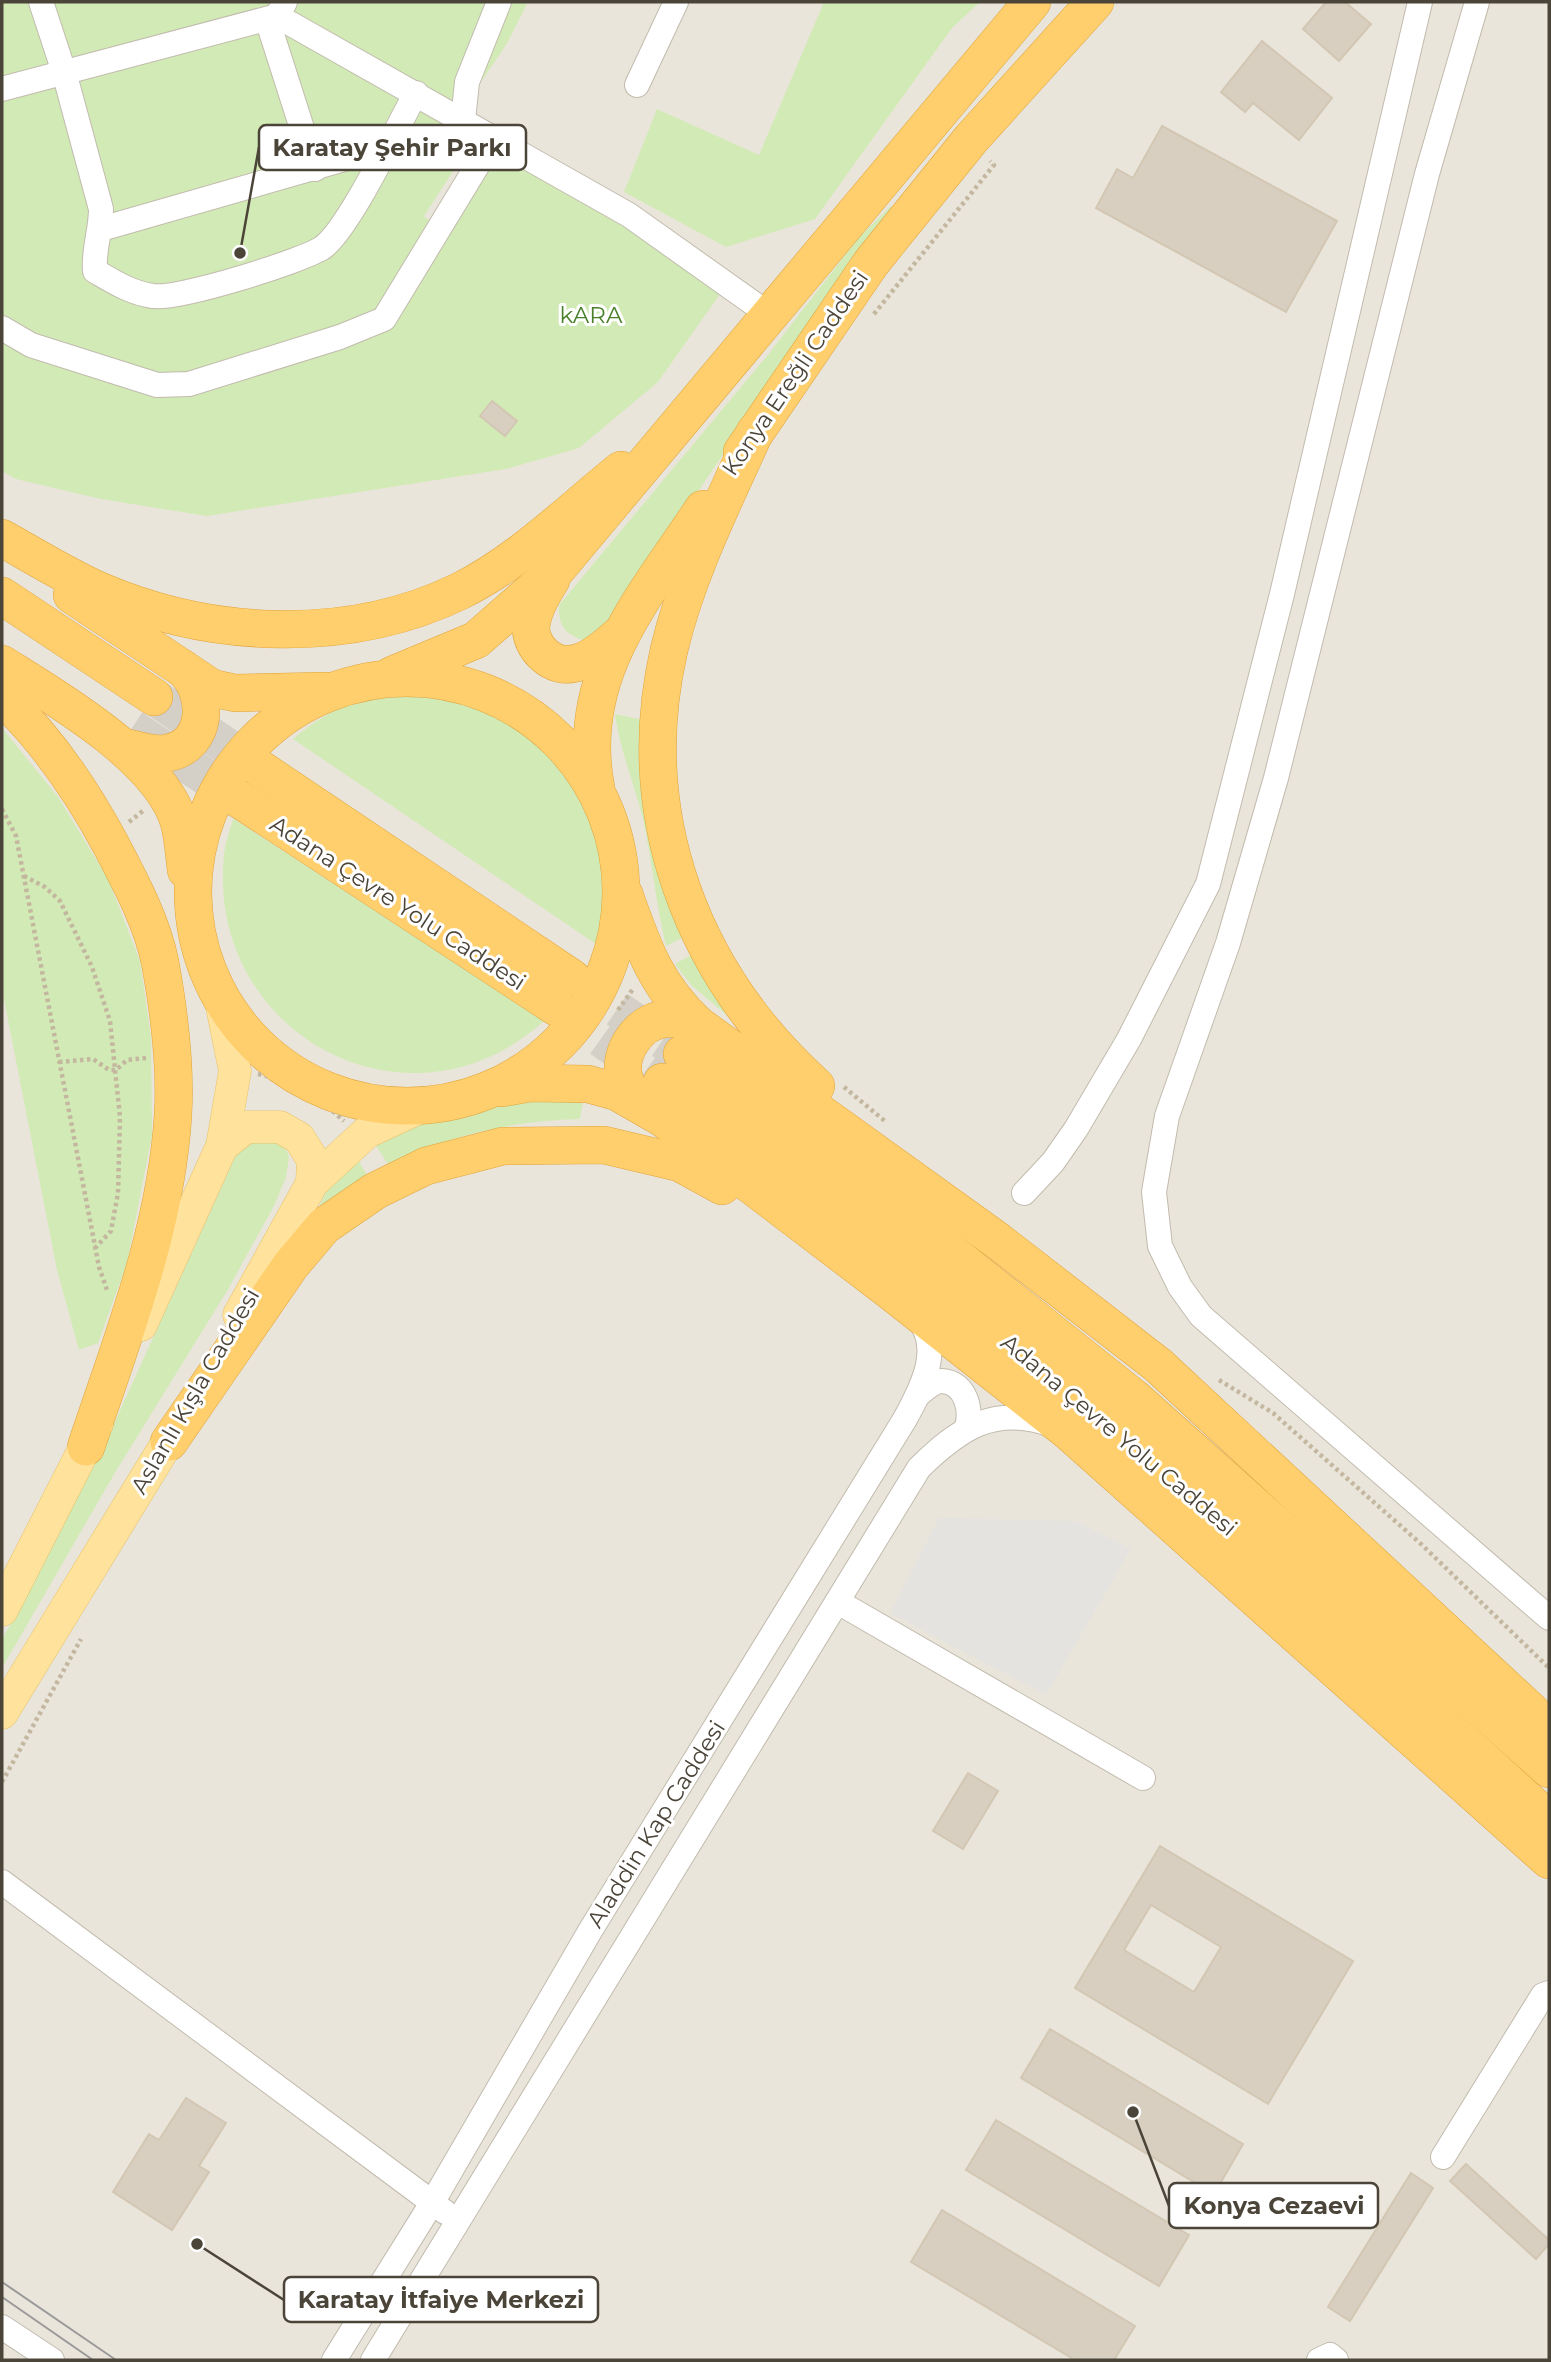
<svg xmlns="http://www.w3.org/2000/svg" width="1551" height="2362" font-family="Montserrat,sans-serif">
	<rect width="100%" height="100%" fill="#f6f3ec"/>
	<rect fill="#eae5da" x="2" y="2" width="1547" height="2358"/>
	<g fill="#d2eab5">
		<path d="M2,2H528L506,45L468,101L474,139L424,216L446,236L496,150L625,224L720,294L658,382L579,448L506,469L207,516L101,499L16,479L2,471Z"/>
		<path d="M824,2H980L952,28L815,219L726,247L624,192L657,109L759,155Z"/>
		<path d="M891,206L893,213L792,353L610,621L596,636L583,640C564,634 558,624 559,605L767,356L860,236Z"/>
		<path d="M438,689C541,705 617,802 606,907C605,919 600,932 596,944L293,739C337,701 380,691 438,689Z"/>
		<path d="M615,714L652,722L698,930L666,946C656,904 652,861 643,819C634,783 620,751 615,714Z"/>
		<path d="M2,728L58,797L108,879L140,961L151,1038L152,1135L127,1263L98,1343L79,1350L57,1270L2,989Z"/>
		<path d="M233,819H234L544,1021C407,1144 206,1033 224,855C225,843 230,830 233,819Z"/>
		<path d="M704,948L753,1037L691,985L675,964Z"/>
		<path d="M585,1087L580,1119C511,1121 451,1135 388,1164L374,1143L415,1124L466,1117L516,1098Z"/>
		<path d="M242,1142H283L289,1157L286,1177L274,1206L227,1291L116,1471L2,1668V1640L62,1528L113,1426Z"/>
		<path d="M357,1158L367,1175L316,1215C324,1193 337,1170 357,1158Z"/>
	</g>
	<path fill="#e5e3e0" d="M939,1518L1076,1521L1131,1549L1046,1695L890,1613Z"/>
	<g fill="#d8cfc1" stroke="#d3c7b4" stroke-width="2" fill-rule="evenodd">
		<path d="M1326,2H1345L1371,24L1339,61L1303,29Z"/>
		<path d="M1262,41L1332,98L1299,140L1253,103L1245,112L1221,92Z"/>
		<path d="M1162,126L1337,221L1286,312L1096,208L1117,169L1133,178Z"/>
		<path d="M492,401L517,421L505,436L480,416Z"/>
		<path d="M968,1773L998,1791L963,1849L933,1831Z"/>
		<path d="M1160,1846L1353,1961L1268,2104L1075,1988ZM1151,1905L1221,1947L1194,1992L1124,1950Z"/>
		<path d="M1050,2029L1243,2144L1214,2194L1021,2078Z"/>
		<path d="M186,2098L226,2123L199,2166L209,2172L172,2230L113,2192L149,2134L159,2140Z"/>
		<path d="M996,2120L1189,2235L1159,2286L966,2170Z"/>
		<path d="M1466,2164L1549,2240V2244L1536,2259L1450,2181Z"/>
		<path d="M1411,2173L1433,2188L1350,2321L1328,2307Z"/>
		<path d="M942,2210L1135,2326L1114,2360H1075L911,2262Z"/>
	</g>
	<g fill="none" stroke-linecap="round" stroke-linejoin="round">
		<g stroke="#d4d0c8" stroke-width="37" stroke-dasharray="37 18" stroke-linecap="butt">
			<path d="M154,697L259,768"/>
			<path d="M132,728L239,799"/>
			<path d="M572,978L682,1054"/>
			<path d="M556,1007L662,1082"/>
		</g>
		<defs>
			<g id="minor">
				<path d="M41,2L64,72L101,209C101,231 93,250 95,271C114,282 131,293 153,296C178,300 299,262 322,248C348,231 398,125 416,93"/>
				<path d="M285,2L277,16L629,215L771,316"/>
				<path d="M1477,2L1427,174L1276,778L1228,943L1167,1116L1154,1192L1160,1246L1180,1287L1201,1316L1549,1618"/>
				<path d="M267,19L315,169"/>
				<path d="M637,85L676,2"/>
				<path d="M2,89L277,16"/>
				<path d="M463,120L467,82L499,2"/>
				<path d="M101,229L386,147"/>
				<path d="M2,328L31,345L157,385L189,384L340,337L384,319L494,138"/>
				<path d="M1024,1193L1053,1162L1076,1129L1129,1039L1208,884L1282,594L1420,2"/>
				<path d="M918,1395C924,1390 933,1381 942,1381C966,1382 973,1412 966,1429"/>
				<path d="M838,1602L1143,1778"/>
				<path d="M2,1882L445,2212"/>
				<path d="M1443,2157L1543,1995L1549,1993"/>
				<path d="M2,2327L52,2360"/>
				<path d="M334,2360L432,2203L590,1931L905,1419C922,1388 945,1345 915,1315"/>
				<path d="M373,2360L919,1468C959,1429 994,1404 1052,1425"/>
				<path d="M1319,2360L1330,2355L1336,2360"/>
			</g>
			<g id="major">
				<path d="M222,1146L246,1127H280L299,1138L313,1160L312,1183"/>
				<path d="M239,1315L312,1183L367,1132L423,1106"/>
				<path d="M141,1325L222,1146L235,1071L220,997"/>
				<path d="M2,1610L97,1424"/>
				<path d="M2,1713L180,1422"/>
			</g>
			<g id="highway">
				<path d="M755,432C723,503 687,574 669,650C631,816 692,974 816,1086"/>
				<path d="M742,452L871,263L971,139L1095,2"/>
				<path d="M2,538C34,556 66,576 100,591C212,639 349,645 460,591C519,562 570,511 621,470"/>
				<path d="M551,580C542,594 531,612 531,630C532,640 536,647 543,654C569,678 597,655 618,636"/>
				<path d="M72,595L212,688L235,693L324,691"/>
				<path d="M2,596L154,697"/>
				<path d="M2,664C56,698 160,758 179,822C183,837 184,854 186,870"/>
				<path d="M392,675L476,640L556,570L1032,2"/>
				<circle cx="407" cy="892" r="214"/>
				<path d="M2,697C47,739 82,791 111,845C130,881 152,922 160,962C169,1011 176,1066 173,1115C166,1230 122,1339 86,1447"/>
				<path d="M124,747C138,750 153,756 167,753C209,746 210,691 182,668"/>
				<path d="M259,768L572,978"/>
				<path d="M596,788C574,674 645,597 703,509"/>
				<path d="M239,799L556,1007"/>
				<path d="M624,894C643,947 655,985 698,1025L998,1241L1158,1365L1549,1728"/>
				<path d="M682,1054L933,1238L1133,1397L1549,1769"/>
				<path d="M662,1082L953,1298L1171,1475L1549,1820"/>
				<path d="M502,1088L530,1083L588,1084L617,1092L664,1119L889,1290L1069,1432L1549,1860"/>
				<path d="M645,1107C637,1099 629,1091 625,1081C616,1055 638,1021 665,1019C676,1017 687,1022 698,1025"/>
				<path d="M169,1442L291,1265L324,1226L375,1191L426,1166L503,1146L604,1145L680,1163L722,1186"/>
			</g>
		</defs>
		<use href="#minor" stroke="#c2bbae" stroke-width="26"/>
		<use href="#major" stroke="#e6c16a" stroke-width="33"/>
		<use href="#highway" stroke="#e0a43c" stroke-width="38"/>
		<g stroke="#c4b79f" stroke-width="4.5" stroke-dasharray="3.5 3.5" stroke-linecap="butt">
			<path d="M874,314L994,165L990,161"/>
			<path d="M2,809L16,836L99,1267L107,1290"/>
			<path d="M129,822L144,810"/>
			<path d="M24,876L45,887L60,901L92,967L110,1021L120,1117L118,1193L111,1231L96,1247"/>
			<path d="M618,1010L633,989"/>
			<path d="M59,1062L93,1059L109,1070H116L127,1060L146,1058"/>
			<path d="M258,1074C292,1081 319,1098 344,1121"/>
			<path d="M844,1087L886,1122"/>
			<path d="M1219,1380L1273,1413L1420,1543L1549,1668"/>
			<path d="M2,1782L81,1639"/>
		</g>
		<use href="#minor" stroke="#fff" stroke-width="24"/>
		<use href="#major" stroke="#ffe39c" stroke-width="32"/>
		<use href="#highway" stroke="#ffcf6e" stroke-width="37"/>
		<g stroke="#9a9a9a" stroke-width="2">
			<path d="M2,2282L116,2360"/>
			<path d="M2,2297L93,2360"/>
		</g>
	</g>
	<g text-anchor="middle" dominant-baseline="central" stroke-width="6" stroke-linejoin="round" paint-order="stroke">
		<g font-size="23" fill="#4a7f2a" stroke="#fff">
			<text x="591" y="315">kARA</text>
		</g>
		<g font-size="23" fill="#4b4439" stroke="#fff">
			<text transform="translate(795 373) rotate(-56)">Konya Ereğli Caddesi</text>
			<text transform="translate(398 903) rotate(33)">Adana Çevre Yolu Caddesi</text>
			<text transform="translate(195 1391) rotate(-60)">Aslanlı Kışla Caddesi</text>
			<text transform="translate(1119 1435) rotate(40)">Adana Çevre Yolu Caddesi</text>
			<text transform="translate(656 1824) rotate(-58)">Aladdin Kap Caddesi</text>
		</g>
	</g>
	<path fill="none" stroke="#4b4439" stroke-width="2.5" d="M240 253L259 147M1133 2112L1169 2206M197 2244L284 2300"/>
	<g fill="#4b4439" stroke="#fff" stroke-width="2.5">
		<circle cx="240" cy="253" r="7"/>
		<circle cx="1133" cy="2112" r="7"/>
		<circle cx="197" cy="2244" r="7"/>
	</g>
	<g fill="#fff" stroke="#4b4439" stroke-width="2.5">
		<rect x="259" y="125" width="267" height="45" rx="7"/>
		<rect x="1169" y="2183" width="209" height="45" rx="7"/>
		<rect x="284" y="2277" width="314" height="45" rx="7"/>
	</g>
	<g font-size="24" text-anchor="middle" font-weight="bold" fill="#4b4439">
		<text x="392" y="156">Karatay Şehir Parkı</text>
		<text x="1274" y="2214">Konya Cezaevi</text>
		<text x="441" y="2308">Karatay İtfaiye Merkezi</text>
	</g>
	<rect width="1551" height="2362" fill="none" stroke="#4b4439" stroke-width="7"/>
</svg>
